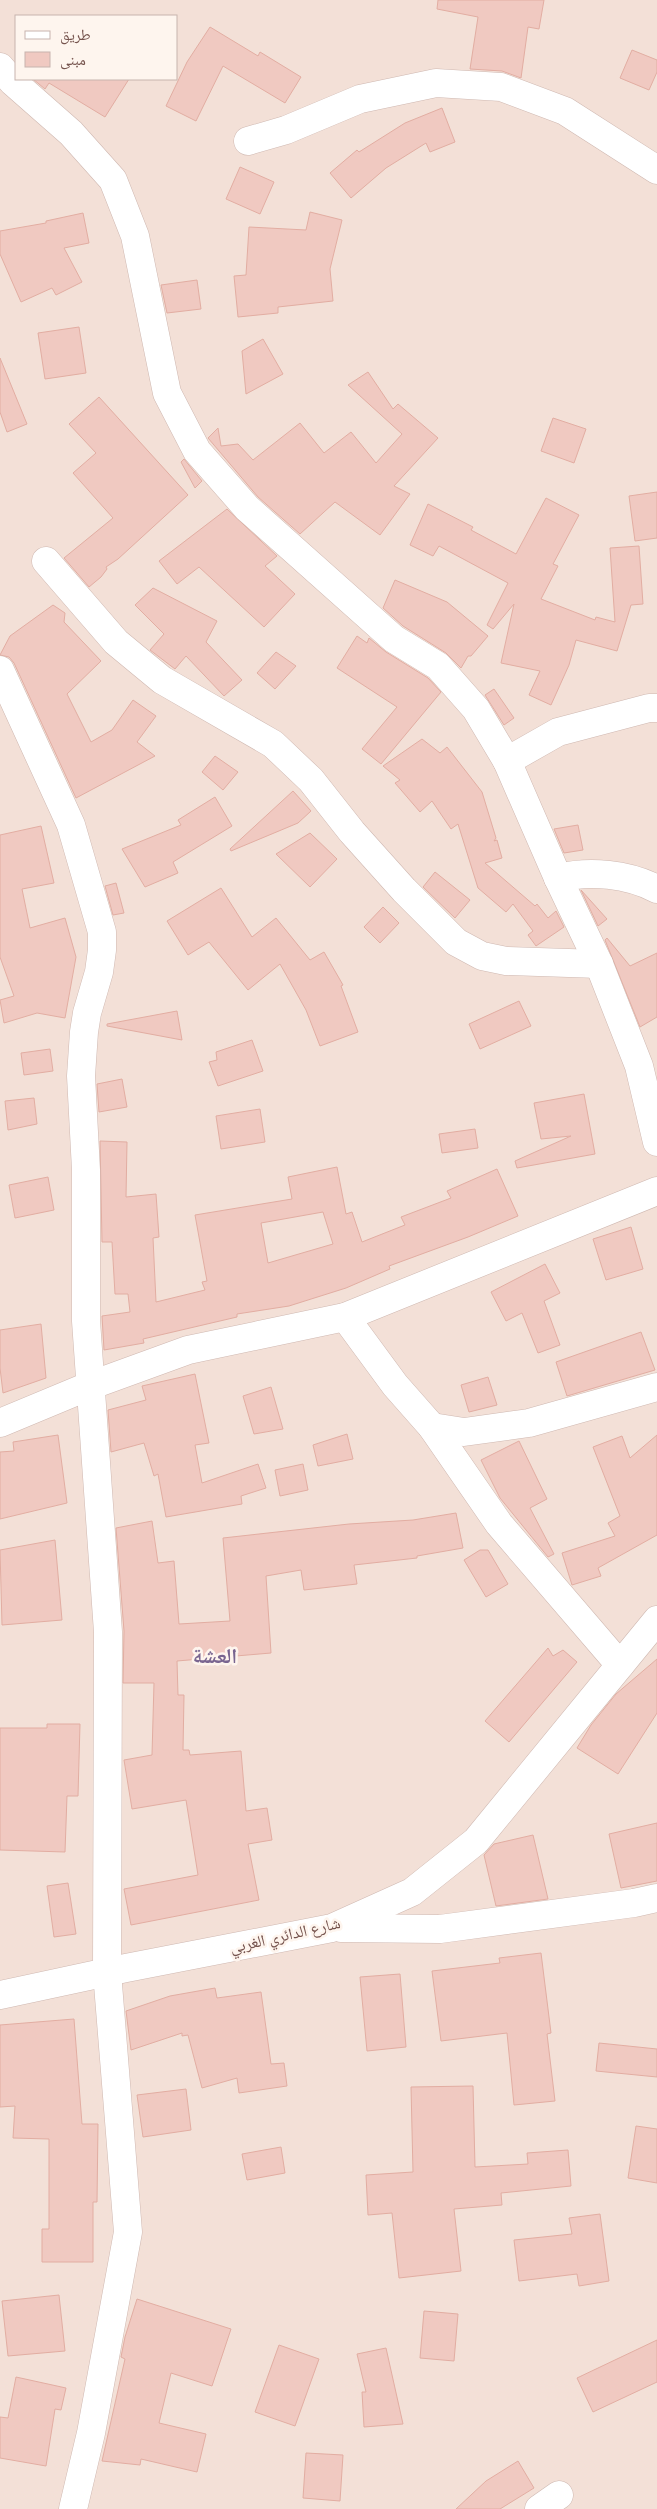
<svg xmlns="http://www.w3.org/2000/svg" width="657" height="2509" font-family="Karla,'Noto Naskh Arabic',sans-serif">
	<rect width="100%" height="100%" fill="#fbf0e8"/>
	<path fill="#f3e0d7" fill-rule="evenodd" d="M0,0H657V2509H0ZM16,16H176V79H16Z"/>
	<g fill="#f0c9c1" stroke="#e2ada2" fill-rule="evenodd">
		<path d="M438,0H544L539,29L528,27L521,78L502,71L470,69L478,17L437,9Z"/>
		<path d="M210,27L258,56L260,52L301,77L285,103L223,66L196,121L166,106L187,62Z"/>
		<path d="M632,50L657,60V72L649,90L620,78Z"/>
		<path d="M33,79H129L105,117L49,83L45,89Z"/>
		<path d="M442,108L455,142L430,152L426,143L386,168L351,198L330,173L357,150L359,152L405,123Z"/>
		<path d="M240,167L274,182L260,214L226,199Z"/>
		<path d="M310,212L342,220L330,269L333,301L278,307V313L238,317L234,276L246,275L249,227L306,230Z"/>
		<path d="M83,213L89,243L64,248L82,282L56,295L52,288L21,302L0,254V231L46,223V221Z"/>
		<path d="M197,280L201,309L167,313L161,285Z"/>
		<path d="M79,327L86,373L45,379L38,333Z"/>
		<path d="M263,339L283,374L246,394L242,351Z"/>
		<path d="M0,358L27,424L7,432L0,412Z"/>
		<path d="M368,372L393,409L398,404L438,438L394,486L410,494L380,535L335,502L300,534L258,497L208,438L218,428L221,446L238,444L253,460L300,423L324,453L351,432L376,463L402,434L348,385Z"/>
		<path d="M99,397L188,495L118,559L106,567L107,569L101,577L89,587L64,558L113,518L73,473L96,453L69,424Z"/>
		<path d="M553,418L586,429L574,463L541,451Z"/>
		<path d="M184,459L202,481L195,488L181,462Z"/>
		<path d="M657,492V538L635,541L629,496Z"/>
		<path d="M546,498L579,515L553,564L558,566L541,599L595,620L596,617L615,622L610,548L639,546L643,604L631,605L617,651L576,640L569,665L551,705L529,695L540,671L501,663L514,604L493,629L487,625L508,583L439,546L433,556L410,545L428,504L473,527L471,530L516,554Z"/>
		<path d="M227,509L277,556L265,566L295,594L264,627L199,567L177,584L159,561Z"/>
		<path d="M395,580L447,602L488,636L471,656H468L461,668L446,653L403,626L383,608Z"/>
		<path d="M153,588L217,621L206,642L242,680L224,696L186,656L175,669L150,650L164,634L135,605Z"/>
		<path d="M53,605L65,613L64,622L101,661L67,694L91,742L112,730L133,700L156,716L137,742L155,756L76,798L14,663L9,657L0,655L10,636Z"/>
		<path d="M357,636L367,643L369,638L386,652L428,678L441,692L381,764L362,749L397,707L337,668Z"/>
		<path d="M276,652L296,666L275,689L257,673Z"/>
		<path d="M494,689L514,718L504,725L485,695Z"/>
		<path d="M422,739L440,753L447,747L482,792L496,838L494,841L497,840L502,858L485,863L535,906L537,904L548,918L556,911L564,927L536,946L528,935L533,931L513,904L506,912L478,888L458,824L451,829L432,801L420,812L395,783L400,780L383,766Z"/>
		<path d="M215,756L238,772L223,790L202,772Z"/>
		<path d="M293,791L311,811L298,823L231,851L230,849Z"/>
		<path d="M215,797L232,826L173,862L178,873L145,887L122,849L181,825L178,820Z"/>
		<path d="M578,825L583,850L564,853L554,829Z"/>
		<path d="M41,826L54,883L22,889L30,928L65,918L76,957L65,1018L37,1013L4,1023L0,1000L14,996L0,957V835Z"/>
		<path d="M310,833L337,859L310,887L276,854Z"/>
		<path d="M435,872L470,900L455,918L423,887Z"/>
		<path d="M116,883L124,913L113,915L105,886Z"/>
		<path d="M221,888L252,937L276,918L310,960L324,952L343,985L341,986L358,1032L320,1046L306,1010L280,964L248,990L209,942L188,955L167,921Z"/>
		<path d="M581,890L607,919L598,926Z"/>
		<path d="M383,907L399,923L380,943L364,927Z"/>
		<path d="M607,938L630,966L657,953V1017L640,1027L605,940Z"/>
		<path d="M519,1001L531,1026L480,1049L469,1024Z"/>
		<path d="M177,1011L182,1040L107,1026V1024Z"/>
		<path d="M252,1040L263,1071L218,1086L209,1062L217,1060L216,1052Z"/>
		<path d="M50,1049L53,1071L24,1075L21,1053Z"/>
		<path d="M122,1079L127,1107L99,1112L97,1084Z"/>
		<path d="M584,1094L595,1154L517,1168L515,1161L571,1136L541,1139L534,1103Z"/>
		<path d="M34,1098L37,1124L8,1130L5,1101Z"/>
		<path d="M260,1109L265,1142L221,1149L216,1116Z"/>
		<path d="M475,1129L478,1148L442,1153L439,1134Z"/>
		<path d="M100,1141L127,1142L126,1197L156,1194L159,1237L153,1238L156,1302L205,1290L202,1282L207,1281L195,1215L292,1199L288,1177L337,1167L346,1214L352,1212L362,1242L405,1225L401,1217L451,1198L447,1191L497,1169L518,1216L468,1237L389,1266L390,1269L346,1288L289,1306L237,1314V1317L143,1339L144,1343L104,1350L102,1316L130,1312L128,1294H115L112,1242H102ZM323,1212L333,1244L268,1263L261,1223Z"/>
		<path d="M48,1177L54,1210L15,1218L9,1185Z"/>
		<path d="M631,1227L643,1269L606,1280L593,1239Z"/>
		<path d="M545,1264L560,1293L544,1301L560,1345L538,1353L522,1313L506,1321L491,1292Z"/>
		<path d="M41,1324L46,1378L3,1393L0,1368V1330Z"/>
		<path d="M641,1332L655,1370L567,1396L556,1362Z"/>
		<path d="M195,1374L209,1443L195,1445L202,1483L258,1464L266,1488L241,1496L242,1504L166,1517L158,1474L154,1476L144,1443L111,1452L108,1410L146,1400L142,1386Z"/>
		<path d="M488,1377L497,1405L469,1412L461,1385Z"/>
		<path d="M271,1387L283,1429L254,1434L243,1396Z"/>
		<path d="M347,1434L353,1459L318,1466L313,1445Z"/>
		<path d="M58,1435L67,1503L0,1519V1452L14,1451L13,1442Z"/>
		<path d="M657,1435V1535L598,1568L601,1576L572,1585L562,1553L615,1536L608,1523L620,1516L593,1447L622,1436L630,1458Z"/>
		<path d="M519,1441L547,1499L530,1508L554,1554L548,1557L500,1498L481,1460Z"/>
		<path d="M303,1464L308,1490L280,1496L275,1470Z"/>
		<path d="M456,1513L463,1548L417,1556V1558L354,1565L357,1584L304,1590L301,1570L266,1576L271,1653L177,1661L178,1695H184L183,1750H189L190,1755L241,1751L246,1811L267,1808L272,1840L248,1844L259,1900L131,1925L124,1889L198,1875L186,1800L132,1809L124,1760L152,1755L154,1683H123L124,1631L116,1528L152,1521L158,1563L174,1561L179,1624L230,1621L223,1538L349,1524L413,1520Z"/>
		<path d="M55,1540L62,1620L2,1625L0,1550Z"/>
		<path d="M480,1550H488L508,1584L486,1597L464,1560Z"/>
		<path d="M548,1648L553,1656L563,1650L577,1662L509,1742L485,1721Z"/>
		<path d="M657,1659V1713L618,1774L577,1748L591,1725L616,1694Z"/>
		<path d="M47,1724H80L78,1796H67L65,1852L0,1850V1728H47Z"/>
		<path d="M657,1823V1881L621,1888L609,1834Z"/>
		<path d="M533,1835L548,1899L496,1906L484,1855L494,1844Z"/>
		<path d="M68,1883L76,1934L54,1937L47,1886Z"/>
		<path d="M541,1953L551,2033L547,2034L555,2101L514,2105L507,2033L441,2041L432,1971L500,1963L499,1958Z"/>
		<path d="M400,1974L406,2047L367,2051L360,1977Z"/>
		<path d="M215,1988L217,1998L261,1992L271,2064L284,2063L287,2086L239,2093L237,2078L202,2088L188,2035L182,2036V2033L131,2050L126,2011L170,1996Z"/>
		<path d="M74,2019L82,2124H98L97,2202H93V2262H42V2229H49V2139L13,2138L15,2106L0,2107V2025Z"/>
		<path d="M599,2043L657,2049V2077L596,2071Z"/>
		<path d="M473,2086L475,2167L528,2164L527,2153L568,2150L571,2186L501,2193L502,2205L454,2209L461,2271L399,2278L392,2213L368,2215L366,2175L413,2172L411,2087Z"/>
		<path d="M186,2089L191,2130L143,2137L137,2095Z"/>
		<path d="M636,2126L657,2129V2183L628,2178Z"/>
		<path d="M281,2147L285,2173L247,2180L242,2154Z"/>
		<path d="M600,2214L609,2281L579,2286L577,2274L519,2281L514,2240L572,2234L569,2218Z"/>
		<path d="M59,2295L65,2351L8,2356L2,2301Z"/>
		<path d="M137,2299L231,2329L212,2386L171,2373L159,2423L206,2434L197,2472L141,2459L140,2465L102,2461L125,2359L121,2357L125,2337Z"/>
		<path d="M424,2311L458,2314L454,2361L420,2358Z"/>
		<path d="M657,2340V2382L593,2412L577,2378Z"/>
		<path d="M279,2345L319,2359L295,2426L255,2412Z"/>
		<path d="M386,2348L403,2424L364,2427L362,2392H366L357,2354Z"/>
		<path d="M16,2377L66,2388L61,2410L55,2409L46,2466L0,2458V2417L8,2418Z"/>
		<path d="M306,2453L343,2455L340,2501L303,2498Z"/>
		<path d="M518,2461L534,2488L500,2509H456L486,2481Z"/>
	</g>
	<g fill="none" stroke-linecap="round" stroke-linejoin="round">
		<defs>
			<g id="minor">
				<path d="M0,67L13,82L71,133L113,180L135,236L167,393L197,451L247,508L394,639L438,666L476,709L507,761L558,878L599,964L639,1066L657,1142"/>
				<path d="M248,141L286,130L360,99L436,83L501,87L565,111L657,170"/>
				<path d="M46,561L116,642L162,680L273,744L311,780L352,832L404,890L456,942L482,956L506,961L599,964"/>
				<path d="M0,670L71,825L102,932V950L99,972L87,1013L84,1032L81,1076L86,1170V1321L108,1632L107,1972L128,2232L91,2433L73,2509"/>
				<path d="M507,761L558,732L649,708H657"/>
				<path d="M558,878C590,870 628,874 657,889"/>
				<path d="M345,1317L395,1385L432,1427L499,1524L620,1665"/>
				<path d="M0,1423L89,1386L188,1350L345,1317L657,1191"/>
				<path d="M432,1427L464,1432L529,1423L657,1387"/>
				<path d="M341,1928L440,1929L634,1903L657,1898"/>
				<path d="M0,1995L126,1968L332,1928L412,1892L476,1841L657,1620"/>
				<path d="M539,2509L559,2495"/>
			</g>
		</defs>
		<use href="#minor" stroke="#cfb8b1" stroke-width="29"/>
		<use href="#minor" stroke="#fff" stroke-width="28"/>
	</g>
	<g text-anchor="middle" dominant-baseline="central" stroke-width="5" stroke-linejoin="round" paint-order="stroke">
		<g font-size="16" fill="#75534d" stroke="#fef5ee">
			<text transform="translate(285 1935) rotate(-13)">شارع الدائري الغربي</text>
		</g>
		<g font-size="21" font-weight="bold" fill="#796590" stroke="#fef5ee">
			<text x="215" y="1656">العشة</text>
		</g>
	</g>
	<rect x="15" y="15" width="162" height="65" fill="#fef5ee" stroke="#c7b4ae"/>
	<rect x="25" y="31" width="25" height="8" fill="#ffffff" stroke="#c7b4ae"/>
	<text x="60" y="40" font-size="15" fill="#75534d">طريق</text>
	<rect x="25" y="52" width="25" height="15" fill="#f0c9c1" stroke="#c7b4ae"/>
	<text x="60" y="65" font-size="15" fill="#75534d">مبنى</text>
</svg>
